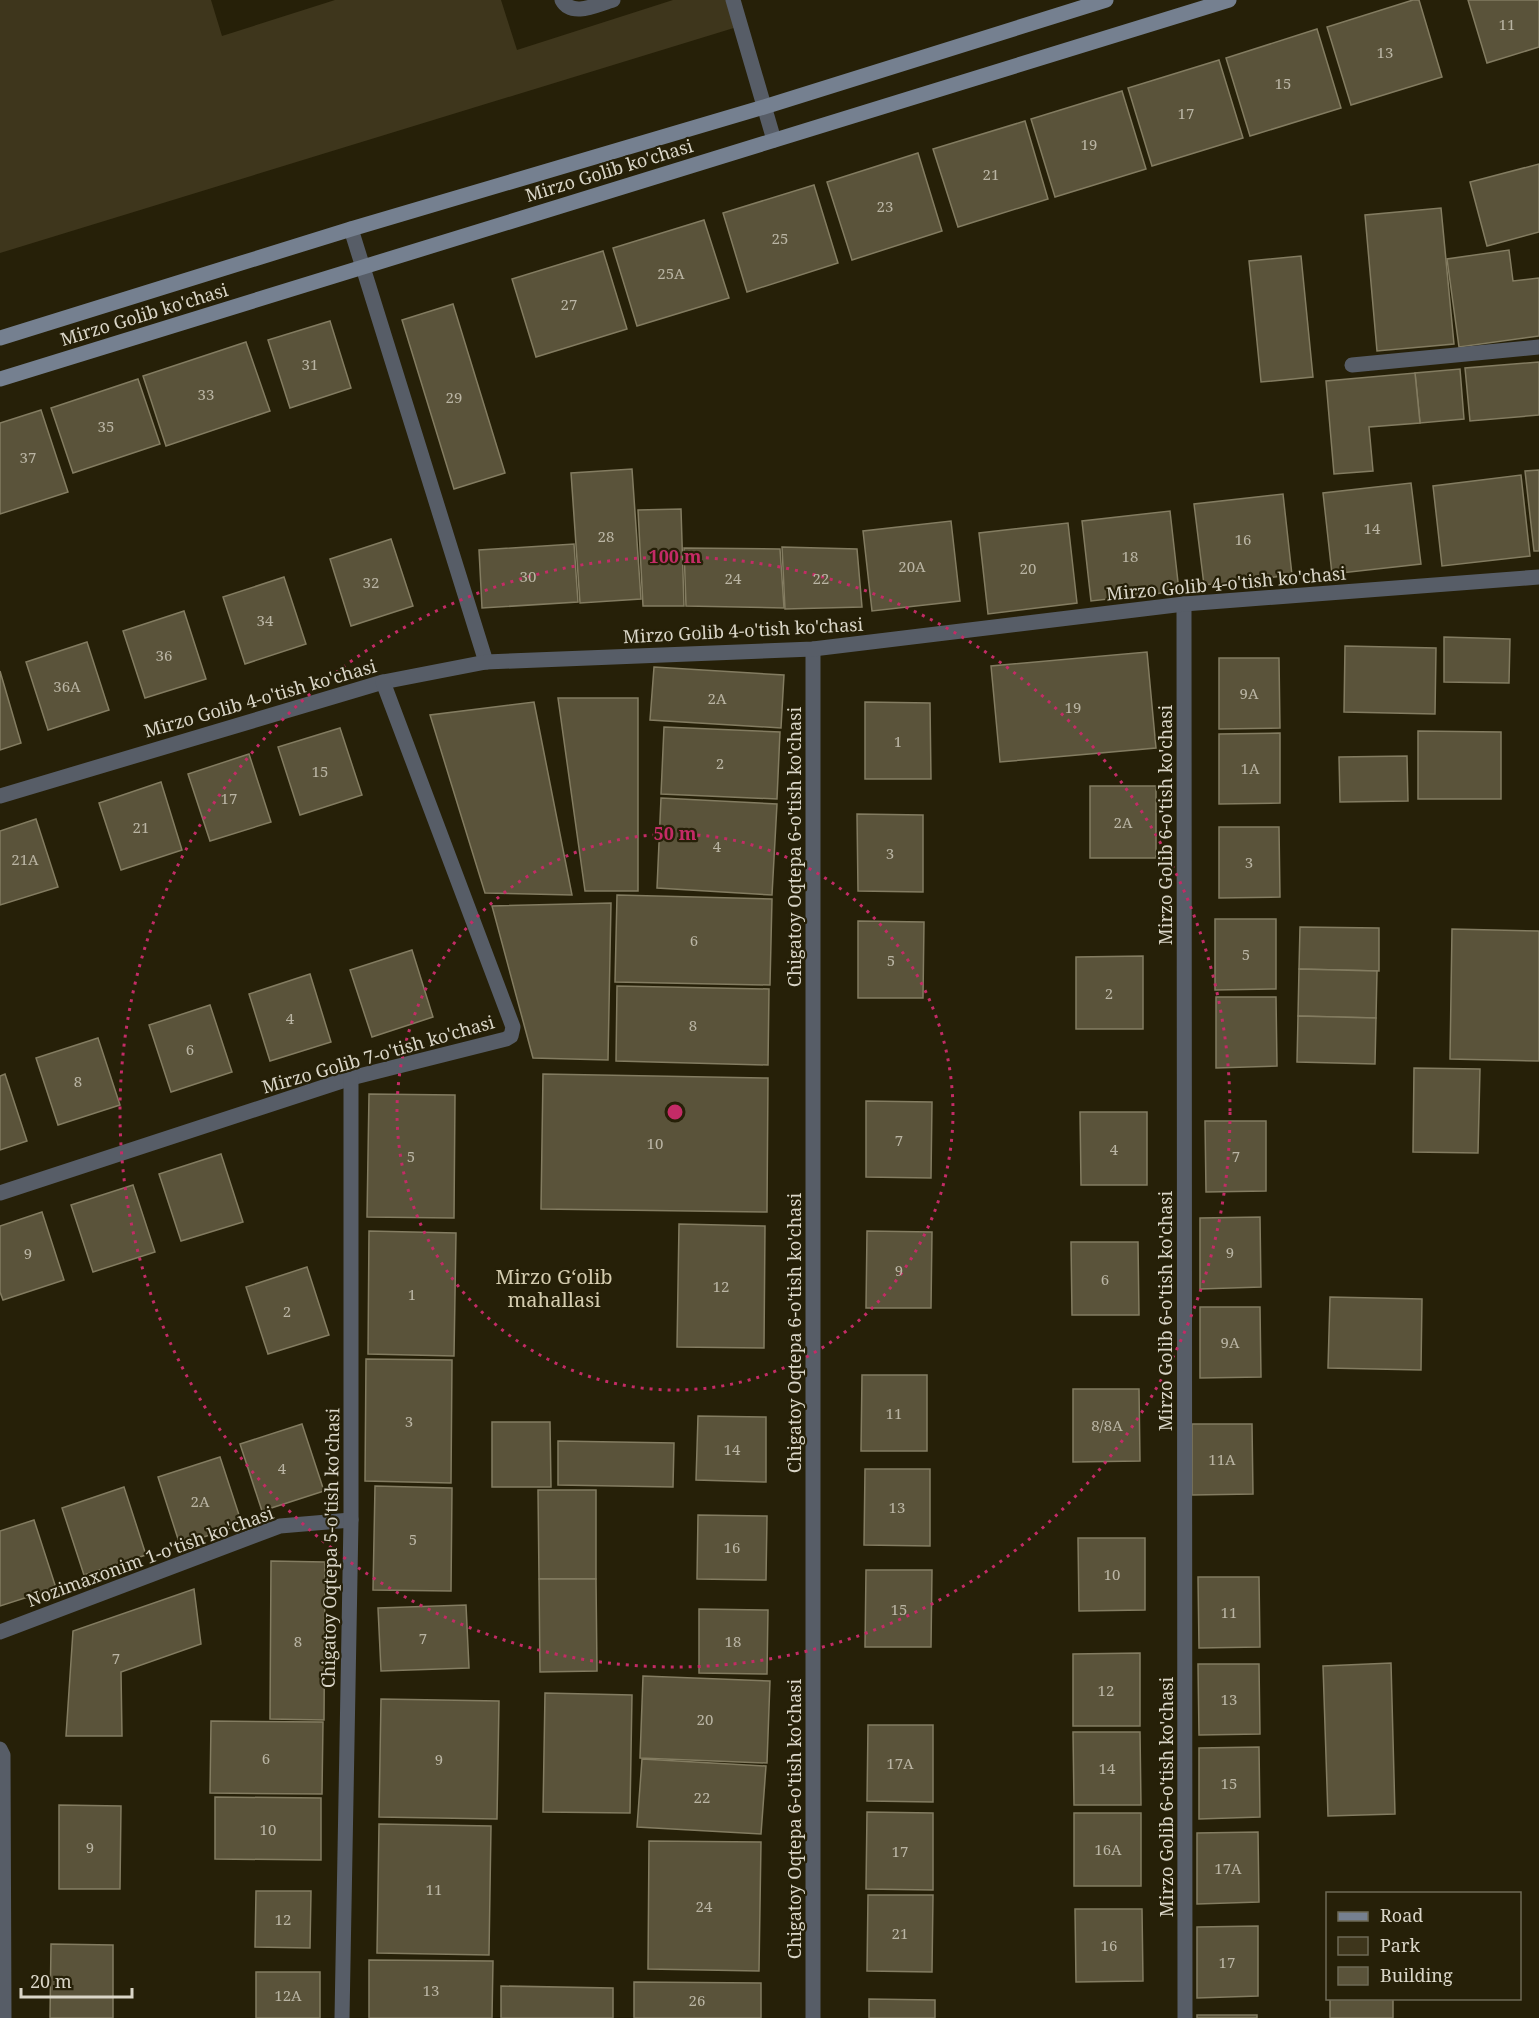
<svg xmlns="http://www.w3.org/2000/svg" width="1539" height="2018" font-family="'Noto Serif',serif">
	<rect width="100%" height="100%" fill="#262008"/>
	<path fill="#3e361c" d="M0,0H211L222,36L335,0H501L517,50L673,0H729L737,27L0,253Z"/>
	<g fill="#5a533a" stroke="#837c61" stroke-width="1.5">
		<path d="M1413,0H1419L1442,77L1351,105L1327,27Z"/>
		<path d="M1468,0H1539V47L1487,63Z"/>
		<path d="M1317,29L1341,108L1250,136L1226,58Z"/>
		<path d="M1219,60L1243,138L1152,166L1128,88Z"/>
		<path d="M1122,91L1146,169L1055,197L1031,119Z"/>
		<path d="M1025,121L1048,199L958,227L933,149Z"/>
		<path d="M918,153L942,231L852,260L827,182Z"/>
		<path d="M1539,164V232L1487,246L1470,182Z"/>
		<path d="M814,185L838,263L747,292L723,213Z"/>
		<path d="M1441,208L1454,344L1377,351L1365,215Z"/>
		<path d="M704,220L729,298L637,326L613,248Z"/>
		<path d="M1509,250L1513,281L1539,278V336L1459,347L1447,259Z"/>
		<path d="M603,251L627,329L536,357L512,279Z"/>
		<path d="M1301,256L1313,377L1261,382L1249,261Z"/>
		<path d="M453,304L505,473L454,489L402,320Z"/>
		<path d="M330,321L351,388L290,408L268,340Z"/>
		<path d="M246,342L270,411L166,446L143,376Z"/>
		<path d="M1539,362V415L1470,421L1465,368Z"/>
		<path d="M1460,369L1464,419L1420,423L1415,373Z"/>
		<path d="M1415,373L1420,423L1369,427L1373,471L1334,474L1326,381Z"/>
		<path d="M138,379L160,444L73,473L51,408Z"/>
		<path d="M41,410L68,492L0,514V423Z"/>
		<path d="M632,469L641,599L580,603L571,473Z"/>
		<path d="M1539,470V551H1534L1525,471Z"/>
		<path d="M1521,475L1530,556L1442,566L1433,486Z"/>
		<path d="M1411,483L1421,564L1332,574L1323,493Z"/>
		<path d="M1283,494L1292,575L1204,585L1194,504Z"/>
		<path d="M681,509L684,606H643L638,510Z"/>
		<path d="M1170,511L1179,591L1091,601L1082,521Z"/>
		<path d="M951,521L960,601L872,611L863,531Z"/>
		<path d="M1068,523L1077,603L988,614L979,533Z"/>
		<path d="M391,539L413,606L351,626L330,559Z"/>
		<path d="M574,544L578,602L482,608L479,550Z"/>
		<path d="M782,547L857,549L862,607L785,609Z"/>
		<path d="M684,548L780,549L784,608L686,606Z"/>
		<path d="M284,577L306,644L245,664L223,597Z"/>
		<path d="M184,611L206,679L145,698L123,631Z"/>
		<path d="M1444,637L1510,639L1509,683L1444,682Z"/>
		<path d="M87,642L109,710L48,730L26,662Z"/>
		<path d="M1345,646L1436,648L1435,714L1344,712Z"/>
		<path d="M1147,652L1156,748L1000,762L991,666Z"/>
		<path d="M1219,658H1279L1280,728L1219,729Z"/>
		<path d="M654,667L784,675L781,728L650,720Z"/>
		<path d="M0,671L21,743L0,750Z"/>
		<path d="M558,698H638V891H585Z"/>
		<path d="M534,702L572,895L485,893L430,715Z"/>
		<path d="M865,702L930,703L931,779H865Z"/>
		<path d="M664,727L780,732L777,799L661,794Z"/>
		<path d="M340,728L362,795L300,815L278,747Z"/>
		<path d="M1418,731L1501,732V799H1418Z"/>
		<path d="M1280,733V803L1219,804V734Z"/>
		<path d="M249,754L271,822L210,841L188,774Z"/>
		<path d="M1407,756L1408,801L1340,802L1339,757Z"/>
		<path d="M161,782L182,850L121,870L99,803Z"/>
		<rect x="1090" y="786" width="66" height="72"/>
		<path d="M661,798L777,804L772,895L657,888Z"/>
		<path d="M857,814L923,815V892L858,891Z"/>
		<path d="M36,819L58,887L0,905V831Z"/>
		<path d="M1219,827H1279L1280,897L1219,898Z"/>
		<path d="M617,895L772,899L770,985L615,982Z"/>
		<path d="M611,903L608,1060L533,1058L492,906Z"/>
		<path d="M1215,919H1276V989L1215,990Z"/>
		<path d="M858,921L924,922L923,998H858Z"/>
		<path d="M1300,927L1379,928V971L1299,969Z"/>
		<path d="M1452,929L1539,931V1061L1450,1059Z"/>
		<path d="M412,950L433,1017L372,1037L350,970Z"/>
		<path d="M1143,956V1029H1076V957Z"/>
		<path d="M1299,969L1377,971L1376,1018L1298,1016Z"/>
		<path d="M310,974L331,1042L270,1061L249,994Z"/>
		<path d="M617,986L769,989L768,1065L616,1061Z"/>
		<path d="M1216,997H1276L1277,1066L1216,1068Z"/>
		<path d="M210,1005L232,1072L171,1092L149,1025Z"/>
		<path d="M1298,1016L1376,1018L1375,1064L1297,1062Z"/>
		<path d="M98,1038L120,1105L58,1125L36,1058Z"/>
		<path d="M1414,1068L1480,1069L1478,1153L1413,1152Z"/>
		<path d="M5,1074L27,1141L0,1150V1076Z"/>
		<path d="M543,1074L768,1078L767,1212L541,1209Z"/>
		<path d="M369,1094L455,1095L454,1218L367,1217Z"/>
		<path d="M866,1101L932,1102L931,1178L866,1177Z"/>
		<path d="M1080,1112H1147V1185H1081Z"/>
		<path d="M1205,1121H1266V1191L1206,1192Z"/>
		<path d="M221,1154L243,1222L181,1241L159,1174Z"/>
		<path d="M133,1185L155,1252L93,1272L71,1205Z"/>
		<path d="M42,1212L64,1280L3,1300L0,1292V1226Z"/>
		<path d="M1260,1217L1261,1287L1200,1289V1218Z"/>
		<path d="M679,1224L765,1226L764,1348L677,1347Z"/>
		<path d="M369,1231L456,1233L454,1356L368,1354Z"/>
		<path d="M867,1231L932,1232L931,1308H866Z"/>
		<path d="M1071,1242H1138L1139,1315H1072Z"/>
		<path d="M307,1267L329,1335L268,1354L246,1287Z"/>
		<path d="M1330,1297L1422,1299L1421,1370L1328,1368Z"/>
		<path d="M1200,1307H1260L1261,1377L1200,1378Z"/>
		<path d="M366,1359L452,1360L451,1483L365,1481Z"/>
		<path d="M862,1375H927V1451H861Z"/>
		<path d="M1073,1389H1139L1140,1461L1073,1462Z"/>
		<path d="M698,1416L766,1417V1482L696,1480Z"/>
		<path d="M492,1422H550L551,1487H492Z"/>
		<path d="M302,1424L324,1491L262,1511L240,1444Z"/>
		<path d="M1192,1424H1252L1253,1494L1192,1495Z"/>
		<path d="M558,1441L674,1443L673,1487L558,1485Z"/>
		<path d="M220,1457L242,1524L180,1545L158,1477Z"/>
		<path d="M865,1469H930V1546L864,1545Z"/>
		<path d="M375,1486L452,1488L451,1591L373,1590Z"/>
		<path d="M124,1487L146,1555L84,1575L62,1508Z"/>
		<path d="M538,1490H596V1579H539Z"/>
		<path d="M698,1515L767,1516L766,1580L697,1579Z"/>
		<path d="M34,1520L56,1588L0,1606V1531Z"/>
		<path d="M1078,1538H1145V1610L1079,1611Z"/>
		<path d="M271,1561L325,1562L324,1720L270,1719Z"/>
		<path d="M866,1570H932L931,1647H865Z"/>
		<path d="M1198,1577H1259L1260,1647L1199,1648Z"/>
		<path d="M539,1579H596L597,1671L540,1672Z"/>
		<path d="M194,1589L201,1644L121,1672L122,1736H66L73,1631Z"/>
		<path d="M466,1605L469,1668L381,1671L378,1608Z"/>
		<path d="M699,1609L768,1610L767,1674L699,1673Z"/>
		<path d="M1140,1653V1726H1073V1654Z"/>
		<path d="M1391,1663L1395,1814L1328,1816L1323,1666Z"/>
		<path d="M1198,1664H1259L1260,1734L1199,1735Z"/>
		<path d="M643,1676L770,1681L767,1763L640,1758Z"/>
		<path d="M545,1693L632,1695L630,1813L543,1812Z"/>
		<path d="M381,1699L499,1701L497,1819L379,1817Z"/>
		<path d="M211,1721L323,1722L322,1794L210,1793Z"/>
		<path d="M868,1725H933V1802L867,1801Z"/>
		<path d="M1073,1732H1140L1141,1805H1074Z"/>
		<path d="M1259,1747L1260,1817L1199,1819V1748Z"/>
		<path d="M642,1759L766,1766L761,1834L637,1827Z"/>
		<path d="M215,1797L321,1798V1860L215,1859Z"/>
		<path d="M59,1805L121,1806L120,1889H59Z"/>
		<path d="M867,1812L933,1813V1890L866,1889Z"/>
		<rect x="1074" y="1813" width="67" height="73"/>
		<path d="M379,1824L491,1826L489,1955L377,1953Z"/>
		<path d="M1258,1832L1259,1902L1197,1904V1833Z"/>
		<path d="M649,1841L761,1842L759,1971L648,1969Z"/>
		<path d="M256,1891H311L310,1948L255,1947Z"/>
		<path d="M868,1895H933L932,1972L867,1971Z"/>
		<path d="M1075,1909H1142L1143,1981L1076,1982Z"/>
		<path d="M1258,1926V1996L1197,1998V1927Z"/>
		<path d="M51,1944L113,1945V2018H50Z"/>
		<path d="M369,1960L493,1961L492,2018H369Z"/>
		<rect x="256" y="1972" width="64" height="46"/>
		<path d="M634,1982L761,1983V2018H634Z"/>
		<path d="M501,1986L613,1988V2018H501Z"/>
		<path d="M1330,1998H1398L1393,1999V2018H1330Z"/>
		<path d="M869,1999L935,2000V2018H869Z"/>
		<rect x="1197" y="2015" width="60" height="3"/>
	</g>
	<g fill="none" stroke-linecap="round" stroke-linejoin="round">
		<g stroke="#575d67" stroke-width="15">
			<path d="M562,0C572,18 598,4 613,0"/>
			<path d="M733,0L774,140"/>
		</g>
		<g stroke="#575d67" stroke-width="15">
			<path d="M351,229L486,662"/>
			<path d="M1352,365L1539,347"/>
			<path d="M1184,604L1185,2018"/>
			<path d="M813,649V2018"/>
			<path d="M0,796L383,682L486,662L813,649L1184,604L1539,577"/>
			<path d="M0,1193L351,1078L506,1039L511,1036L513,1027L383,682"/>
			<path d="M0,1632L280,1526L351,1520"/>
			<path d="M0,1749L3,1755L4,2018"/>
			<path d="M342,2018L351,1520V1078"/>
		</g>
		<g stroke="#758090" stroke-width="15">
			<path d="M0,338L351,229L764,107L1106,0"/>
			<path d="M0,379L1229,0"/>
		</g>
	</g>
	<g fill="none" stroke="#c42b66" stroke-width="3" stroke-dasharray="3 6">
		<circle cx="675" cy="1112" r="278"/>
		<circle cx="675" cy="1112" r="555"/>
	</g>
	<g text-anchor="middle" dominant-baseline="central" stroke-width="4.5" stroke-linejoin="round" paint-order="stroke">
		<g font-size="15" fill="#bab5a4">
			<text x="1507" y="24">11</text>
			<text x="1385" y="52">13</text>
			<text x="1283" y="83">15</text>
			<text x="1186" y="113">17</text>
			<text x="1089" y="144">19</text>
			<text x="991" y="174">21</text>
			<text x="885" y="206">23</text>
			<text x="780" y="238">25</text>
			<text x="671" y="273">25A</text>
			<text x="569" y="304">27</text>
			<text x="310" y="364">31</text>
			<text x="206" y="394">33</text>
			<text x="454" y="397">29</text>
			<text x="106" y="426">35</text>
			<text x="28" y="457">37</text>
			<text x="1372" y="528">14</text>
			<text x="606" y="536">28</text>
			<text x="1243" y="539">16</text>
			<text x="1130" y="556">18</text>
			<text x="912" y="566">20A</text>
			<text x="1028" y="568">20</text>
			<text x="528" y="576">30</text>
			<text x="733" y="578">24</text>
			<text x="821" y="578">22</text>
			<text x="371" y="582">32</text>
			<text x="265" y="620">34</text>
			<text x="164" y="655">36</text>
			<text x="67" y="686">36A</text>
			<text x="1249" y="693">9A</text>
			<text x="717" y="698">2A</text>
			<text x="1073" y="707">19</text>
			<text x="898" y="741">1</text>
			<text x="720" y="763">2</text>
			<text x="1250" y="768">1A</text>
			<text x="320" y="771">15</text>
			<text x="229" y="798">17</text>
			<text x="1123" y="822">2A</text>
			<text x="141" y="827">21</text>
			<text x="717" y="846">4</text>
			<text x="890" y="853">3</text>
			<text x="25" y="859">21A</text>
			<text x="1249" y="862">3</text>
			<text x="694" y="940">6</text>
			<text x="1246" y="954">5</text>
			<text x="891" y="960">5</text>
			<text x="1109" y="993">2</text>
			<text x="290" y="1018">4</text>
			<text x="693" y="1025">8</text>
			<text x="190" y="1049">6</text>
			<text x="78" y="1081">8</text>
			<text x="899" y="1140">7</text>
			<text x="655" y="1143">10</text>
			<text x="1114" y="1149">4</text>
			<text x="411" y="1156">5</text>
			<text x="1236" y="1156">7</text>
			<text x="1230" y="1252">9</text>
			<text x="28" y="1253">9</text>
			<text x="899" y="1270">9</text>
			<text x="1105" y="1279">6</text>
			<text x="721" y="1286">12</text>
			<text x="412" y="1294">1</text>
			<text x="287" y="1311">2</text>
			<text x="1230" y="1342">9A</text>
			<text x="894" y="1413">11</text>
			<text x="409" y="1421">3</text>
			<text x="1107" y="1425">8/8A</text>
			<text x="732" y="1449">14</text>
			<text x="1222" y="1459">11A</text>
			<text x="282" y="1468">4</text>
			<text x="200" y="1501">2A</text>
			<text x="897" y="1507">13</text>
			<text x="413" y="1539">5</text>
			<text x="732" y="1547">16</text>
			<text x="1112" y="1574">10</text>
			<text x="899" y="1609">15</text>
			<text x="1229" y="1612">11</text>
			<text x="423" y="1638">7</text>
			<text x="298" y="1641">8</text>
			<text x="733" y="1641">18</text>
			<text x="116" y="1658">7</text>
			<text x="1106" y="1690">12</text>
			<text x="1229" y="1699">13</text>
			<text x="705" y="1719">20</text>
			<text x="266" y="1758">6</text>
			<text x="439" y="1759">9</text>
			<text x="900" y="1763">17A</text>
			<text x="1107" y="1768">14</text>
			<text x="1229" y="1783">15</text>
			<text x="702" y="1797">22</text>
			<text x="268" y="1829">10</text>
			<text x="90" y="1847">9</text>
			<text x="1108" y="1849">16A</text>
			<text x="900" y="1851">17</text>
			<text x="1228" y="1868">17A</text>
			<text x="434" y="1889">11</text>
			<text x="704" y="1906">24</text>
			<text x="283" y="1919">12</text>
			<text x="900" y="1933">21</text>
			<text x="1109" y="1945">16</text>
			<text x="1227" y="1962">17</text>
			<text x="431" y="1990">13</text>
			<text x="288" y="1995">12A</text>
			<text x="697" y="2000">26</text>
		</g>
		<g font-size="18" fill="#dad6c8" stroke="#262008">
			<text transform="translate(609 170) rotate(-17)">Mirzo Golib ko'chasi</text>
			<text transform="translate(144 314) rotate(-17)">Mirzo Golib ko'chasi</text>
			<text transform="translate(1226 583) rotate(-5)">Mirzo Golib 4-o'tish ko'chasi</text>
			<text transform="translate(743 630) rotate(-3)">Mirzo Golib 4-o'tish ko'chasi</text>
			<text transform="translate(260 698) rotate(-16)">Mirzo Golib 4-o'tish ko'chasi</text>
			<text transform="translate(1165 825) rotate(-90)">Mirzo Golib 6-o'tish ko'chasi</text>
			<text transform="translate(794 847) rotate(-90)">Chigatoy Oqtepa 6-o'tish ko'chasi</text>
			<text transform="translate(378 1054) rotate(-16)">Mirzo Golib 7-o'tish ko'chasi</text>
			<text transform="translate(1165 1311) rotate(-90)">Mirzo Golib 6-o'tish ko'chasi</text>
			<text transform="translate(794 1333) rotate(-90)">Chigatoy Oqtepa 6-o'tish ko'chasi</text>
			<text transform="translate(330 1548) rotate(-89)">Chigatoy Oqtepa 5-o'tish ko'chasi</text>
			<text transform="translate(150 1556) rotate(-20)">Nozimaxonim 1-o'tish ko'chasi</text>
			<text transform="translate(1166 1797) rotate(-90)">Mirzo Golib 6-o'tish ko'chasi</text>
			<text transform="translate(794 1819) rotate(-90)">Chigatoy Oqtepa 6-o'tish ko'chasi</text>
		</g>
		<g font-size="20" fill="#d4ccaf" stroke="#262008">
			<text x="554" y="1276">Mirzo Gʻolib<tspan x="554" dy="23">mahallasi</tspan></text>
		</g>
	</g>
	<circle cx="675" cy="1112" r="9" fill="#c42b66" stroke="#262008" stroke-width="3"/>
	<g font-size="18" text-anchor="middle" font-weight="bold" fill="#c42b66" stroke="#262008" stroke-width="4.5" stroke-linejoin="round" paint-order="stroke">
		<text x="675" y="563">100 m</text>
		<text x="675" y="840">50 m</text>
	</g>
	<rect x="1326" y="1892" width="195" height="108" fill="#262008" stroke="#6e6955" stroke-width="1.5"/>
	<rect x="1338" y="1912" width="30" height="9" fill="#758090" stroke="#6e6955" stroke-width="1.5"/>
	<text x="1380" y="1922" font-size="18" fill="#dad6c8">Road</text>
	<rect x="1338" y="1937" width="30" height="18" fill="#3e361c" stroke="#6e6955" stroke-width="1.5"/>
	<text x="1380" y="1952" font-size="18" fill="#dad6c8">Park</text>
	<rect x="1338" y="1967" width="30" height="18" fill="#5a533a" stroke="#6e6955" stroke-width="1.5"/>
	<text x="1380" y="1982" font-size="18" fill="#dad6c8">Building</text>
	<path d="M21 1988v9h111v-9" fill="none" stroke="#dad6c8" stroke-width="3"/>
	<text x="30" y="1988" font-size="18" fill="#dad6c8" stroke="#262008" stroke-width="4.5" paint-order="stroke">20 m</text>
</svg>
